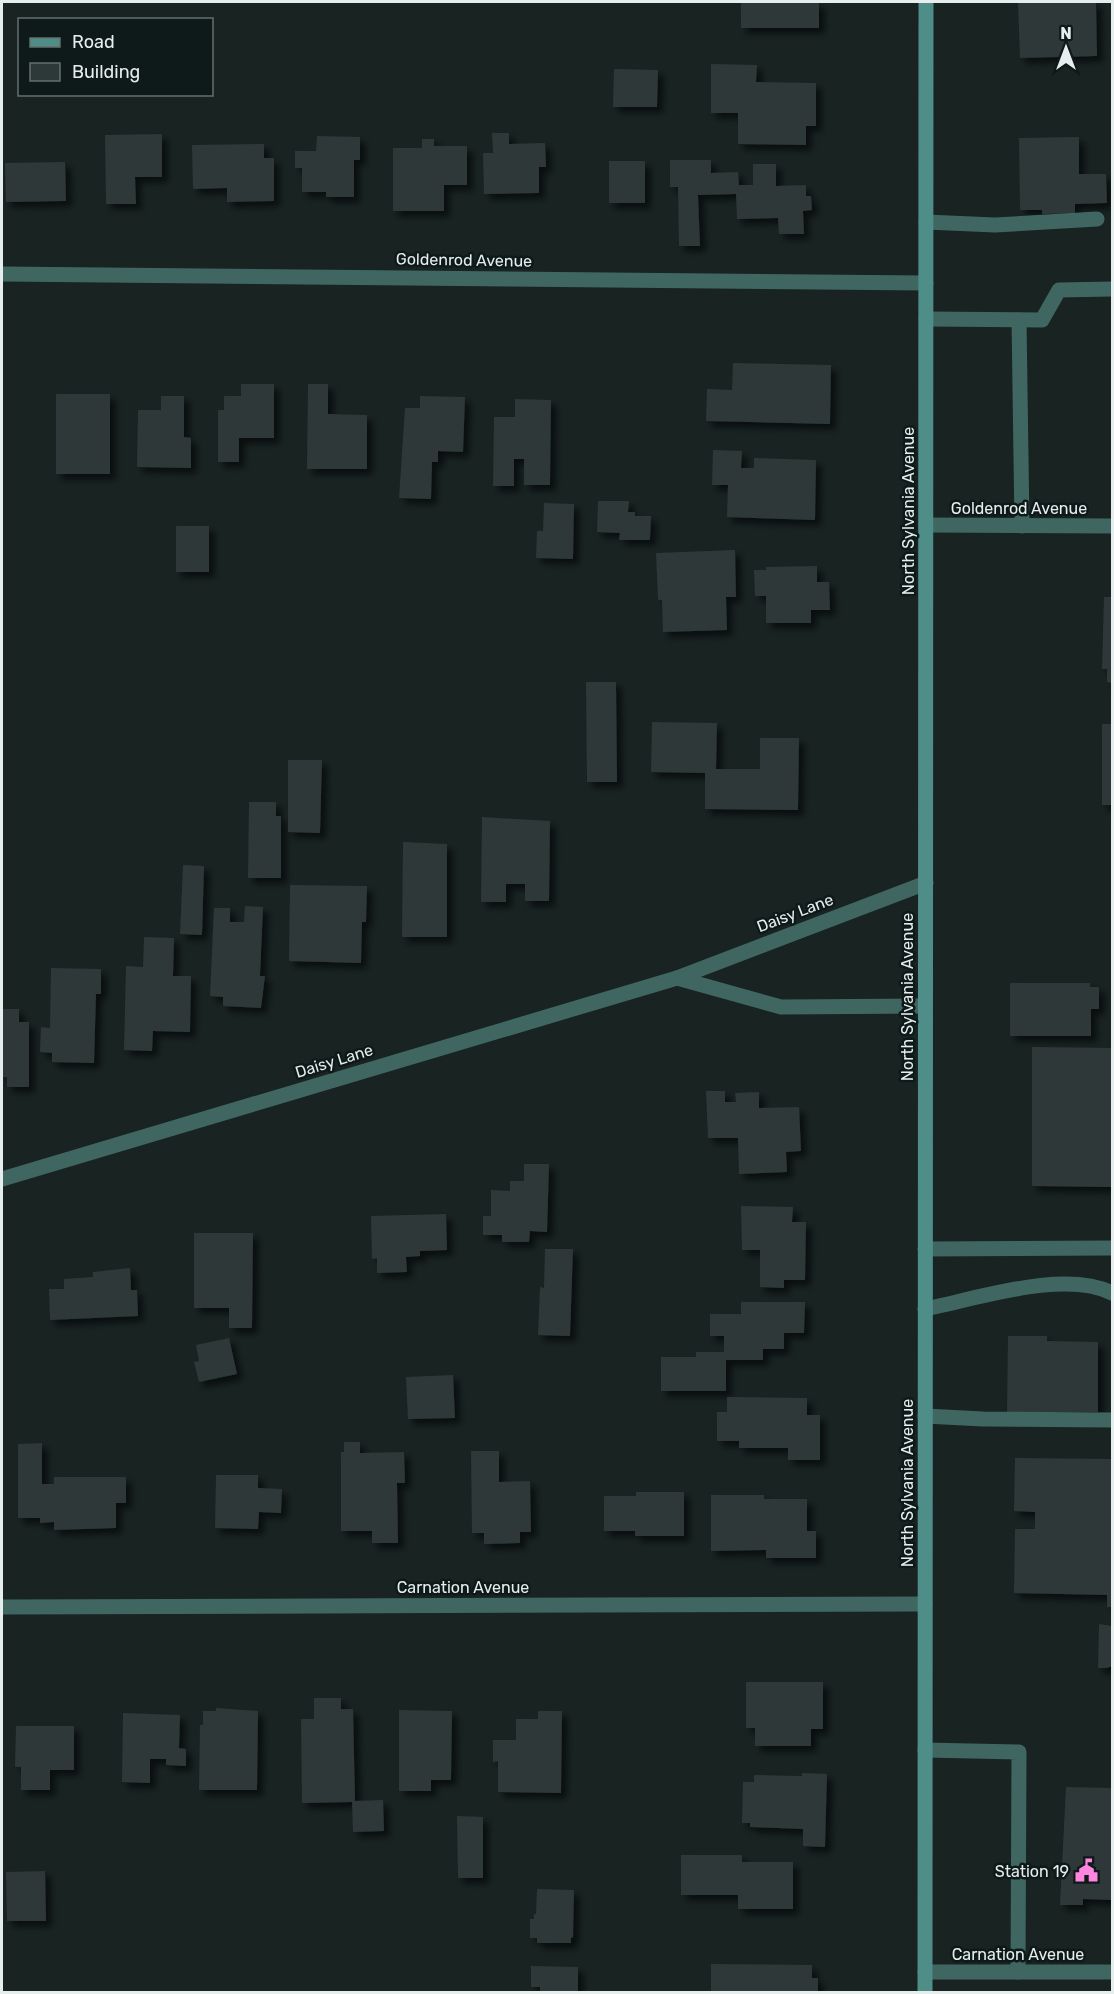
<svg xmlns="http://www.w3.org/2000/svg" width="1114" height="1994" font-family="Rubik,sans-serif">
	<defs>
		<filter id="shadow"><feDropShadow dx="5.5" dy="5.5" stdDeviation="3" flood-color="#0009"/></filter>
	</defs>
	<rect width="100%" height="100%" fill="#182322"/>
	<g fill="#2d3938" filter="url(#shadow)">
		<rect x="741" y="2" width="78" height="26"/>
		<path d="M1096,2L1097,56L1020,58L1018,3Z"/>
		<path d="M711,64L757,65L756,82L816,83V126H806V145L738,144V113H711Z"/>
		<path d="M614,69L658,70L657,107H613Z"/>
		<path d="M492,133H509V144L545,143L546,167H539V193L484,194L483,153H493Z"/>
		<path d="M162,134V177H135L136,204H106L105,135Z"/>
		<path d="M317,136L360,137V160H354V197H326V192H302V168H295V151H316Z"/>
		<path d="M1079,137V174H1106L1107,203L1075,204V213L1042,214V210H1020L1019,138Z"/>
		<path d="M422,139H434V146H467V185H444V211H393V148H422Z"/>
		<path d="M264,144V158H274V201L227,202V188L193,189L192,145Z"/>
		<path d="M670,160H711V173L738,172L739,185H753V164H776V186L806,185V196H811L812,210L803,211L804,234H779L778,218L737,219L736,194L698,195L700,246H679L678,187H670Z"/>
		<rect x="609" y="161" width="36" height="42"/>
		<path d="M65,162L66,201L6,202L5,163Z"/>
		<path d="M733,363L831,365L830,424L706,421L707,389L732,390Z"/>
		<path d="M241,384H274V438H239V462H218V410H224V396H241Z"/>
		<path d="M308,384H328V414L367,415V469H307Z"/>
		<rect x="56" y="394" width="54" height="80"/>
		<path d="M161,396H184V437L191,438V468L137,467L138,410H161Z"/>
		<path d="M420,396L465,397L463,452L438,451V462H432L431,499L399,498L405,408H420Z"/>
		<path d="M515,399L551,400L550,485H524V459H514V486H493L494,417H515Z"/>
		<path d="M713,450L742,451L741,468H754V458L816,460L815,520L727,517L728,485H712Z"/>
		<path d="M598,501H629L628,512H635V516H651L650,540H619L620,533L597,532Z"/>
		<path d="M544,503L574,504L573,559L536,558L537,531H543Z"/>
		<rect x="176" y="526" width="33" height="46"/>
		<path d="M735,550L736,597H726L727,630L663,632L662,600H658L656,553Z"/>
		<path d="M817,566V582H829L830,610H811V623H766V596H755L754,570H766V567Z"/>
		<path d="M1104,597H1112V683L1107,682V669H1102Z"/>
		<path d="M586,682H616L617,782H587Z"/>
		<path d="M652,722L717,723L716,769H760V738H799L798,810L705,809V773L651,772Z"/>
		<rect x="1102" y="724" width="10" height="81"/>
		<path d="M288,760H322L320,833L288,832Z"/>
		<path d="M249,802H276V816H281V878H248Z"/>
		<path d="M482,817L550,821L549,901H525V884H506V902H481Z"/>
		<path d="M403,842L447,844V937H402Z"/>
		<path d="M183,865L204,866L202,935L180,934Z"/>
		<path d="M290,885L367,886L366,922H362L361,963L289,961Z"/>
		<path d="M245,906L263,907L260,976H265L261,1008L223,1006V997L210,996L214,908H230V922H244Z"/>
		<path d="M144,937L174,938L173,976H191L190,1032L153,1031L152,1051L124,1050L126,966L143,967Z"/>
		<path d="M51,968L101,969V994H96L94,1063L52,1062V1053L40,1052L41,1027L50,1028Z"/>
		<path d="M1010,983H1090V987H1099V1009H1091V1036H1010Z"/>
		<path d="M2,1009H19V1022H29V1087H7V1077H2Z"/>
		<path d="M1032,1047L1112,1048V1187L1032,1186Z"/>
		<path d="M706,1091H725V1102H736L735,1093L759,1092V1108L799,1107L801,1151L786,1152L787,1172L739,1174L738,1138H708Z"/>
		<path d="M524,1164H549L547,1232L530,1231L529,1242H502V1235H483V1216H491V1190L510,1191V1181H524Z"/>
		<path d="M741,1206L793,1207L792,1222H806L805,1280H784V1288L760,1287V1250H742Z"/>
		<path d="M446,1214L447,1250L420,1251V1256L406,1257L407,1272L377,1273V1258L372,1259L371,1216Z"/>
		<path d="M194,1233H253L252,1328H229V1308H194Z"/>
		<path d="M545,1249H573L570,1336L538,1335L540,1287L544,1288Z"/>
		<path d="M130,1268L131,1290H137L138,1316L50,1320L49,1289H64V1279L93,1277V1272Z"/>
		<path d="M741,1302H805L804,1333H784V1349H763V1360H726V1391H661V1357H696V1352H724V1336H710V1314H741Z"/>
		<path d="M1008,1336H1047V1341L1098,1342V1412H1007Z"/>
		<path d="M229,1338L237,1374L199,1382L194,1362L199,1361L196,1345Z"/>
		<path d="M453,1375L455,1418L408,1419L406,1377Z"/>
		<path d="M727,1397L807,1398V1415H820V1460H788V1448H739V1441H717V1412H727Z"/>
		<path d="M344,1442H360V1453L404,1452L405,1483H397L398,1543H372V1531H341V1452H344Z"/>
		<path d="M42,1443V1484H54V1477H126V1503H116V1528L54,1530V1522L40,1523V1518H18V1444Z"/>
		<path d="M471,1451H499V1482L530,1481L531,1532H520V1543L484,1544V1533H472Z"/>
		<path d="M1015,1458L1112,1459V1607H1107V1595L1014,1593L1015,1529H1035V1512L1014,1511Z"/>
		<path d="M216,1475H258V1488L282,1489L281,1513L259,1512L258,1529L215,1528Z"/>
		<path d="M636,1492H684V1536H635V1531H604V1496H636Z"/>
		<path d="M711,1495H764V1499H807V1531H816V1558H766V1550L711,1551Z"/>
		<path d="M1099,1624L1112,1626V1666L1107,1668H1098Z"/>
		<path d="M746,1682H823V1729H811V1746H755V1728H746Z"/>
		<path d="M314,1698H341V1709H353L355,1801L383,1800L384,1831L353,1832L352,1802L302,1803L301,1719H314Z"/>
		<path d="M216,1708L258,1711L257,1790H199L200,1725H203V1711H216Z"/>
		<path d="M399,1710L452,1711L451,1780H431V1791H399Z"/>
		<path d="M538,1711H562L561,1793L498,1792V1761L493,1762V1740H516V1719H538Z"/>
		<path d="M123,1713L180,1715L179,1748L186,1749V1766L166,1765V1759H150V1783L122,1782Z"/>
		<path d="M16,1726H74V1770H50V1790H21V1767H15Z"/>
		<path d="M802,1773L827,1774L825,1847L803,1846V1829L750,1827V1823H742L743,1782H754V1775L802,1776Z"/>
		<path d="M1066,1787L1112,1788V1900L1083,1899V1905H1060Z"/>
		<path d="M457,1816L483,1817V1878H458Z"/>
		<path d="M681,1855H742V1862H793V1909H738V1895H681Z"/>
		<path d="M45,1871L46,1921H7L6,1872Z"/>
		<path d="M537,1889L574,1890L573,1938L571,1937V1943H537V1938H530V1919H534V1914H536Z"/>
		<path d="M711,1964L812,1965V1978H818V1992H711Z"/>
		<path d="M531,1966L578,1967V1992H540V1987H531Z"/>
	</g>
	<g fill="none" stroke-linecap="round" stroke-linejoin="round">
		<g stroke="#406662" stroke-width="15">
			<path d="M926,222L995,225L1097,219"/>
			<path d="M926,319L1042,320L1059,290L1112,289"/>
			<path d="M1019,320L1022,526"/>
			<path d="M925,1309C976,1299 1065,1269 1112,1293"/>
			<path d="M925,1416L983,1419L1112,1420"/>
			<path d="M925,1750L1019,1752L1018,1972"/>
		</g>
		<g stroke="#406662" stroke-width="15">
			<path d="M2,274L926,283"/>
			<path d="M926,525L1112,526"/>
			<path d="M677,978L781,1007L925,1006"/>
			<path d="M2,1179L677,978L926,883"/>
			<path d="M925,1249L1112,1248"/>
			<path d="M2,1607L925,1604"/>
			<path d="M925,1972H1112"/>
		</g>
		<path stroke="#4f8d88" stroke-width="15" d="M925,1992L926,2"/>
	</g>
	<defs>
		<symbol id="civic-bare" viewBox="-9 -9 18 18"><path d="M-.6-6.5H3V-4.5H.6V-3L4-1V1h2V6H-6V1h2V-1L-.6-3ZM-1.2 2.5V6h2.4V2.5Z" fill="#ff85df" stroke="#0e1a19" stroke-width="2.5" paint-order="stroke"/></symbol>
	</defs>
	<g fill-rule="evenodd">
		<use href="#civic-bare" x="1070" y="1854" width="33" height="33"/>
	</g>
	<g text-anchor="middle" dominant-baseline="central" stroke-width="5" stroke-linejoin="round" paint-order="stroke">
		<g font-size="16" fill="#e6eeed" stroke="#0e1a19">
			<text transform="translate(464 260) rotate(1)">Goldenrod Avenue</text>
			<text x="1019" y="508">Goldenrod Avenue</text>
			<text transform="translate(908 511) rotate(-90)">North Sylvania Avenue</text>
			<text transform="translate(795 913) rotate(-21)">Daisy Lane</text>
			<text transform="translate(907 997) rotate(-90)">North Sylvania Avenue</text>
			<text transform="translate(334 1061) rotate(-17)">Daisy Lane</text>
			<text transform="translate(907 1483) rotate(-90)">North Sylvania Avenue</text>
			<text x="463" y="1587">Carnation Avenue</text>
			<text x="1018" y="1954">Carnation Avenue</text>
		</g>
		<g font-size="16" fill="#e6eeed" stroke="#0e1a19" text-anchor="end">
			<text x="1069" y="1871">Station 19</text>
		</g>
	</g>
	<rect width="1114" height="1994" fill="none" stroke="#e6eeed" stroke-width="6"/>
	<rect x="18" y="18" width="195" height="78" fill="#0e1a19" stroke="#646f6e" stroke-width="1.5"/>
	<rect x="30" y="38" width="30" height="9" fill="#4f8d88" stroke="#646f6e" stroke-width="1.5"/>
	<text x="72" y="48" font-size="18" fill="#e6eeed">Road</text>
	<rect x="30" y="63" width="30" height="18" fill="#2d3938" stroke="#646f6e" stroke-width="1.5"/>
	<text x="72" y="78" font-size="18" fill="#e6eeed">Building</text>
	<g transform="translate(1066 48)" stroke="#0e1a19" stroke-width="4.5" paint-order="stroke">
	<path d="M0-4.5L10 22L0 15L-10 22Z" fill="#e6eeed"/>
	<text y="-9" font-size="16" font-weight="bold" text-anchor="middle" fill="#e6eeed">N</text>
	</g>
</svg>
